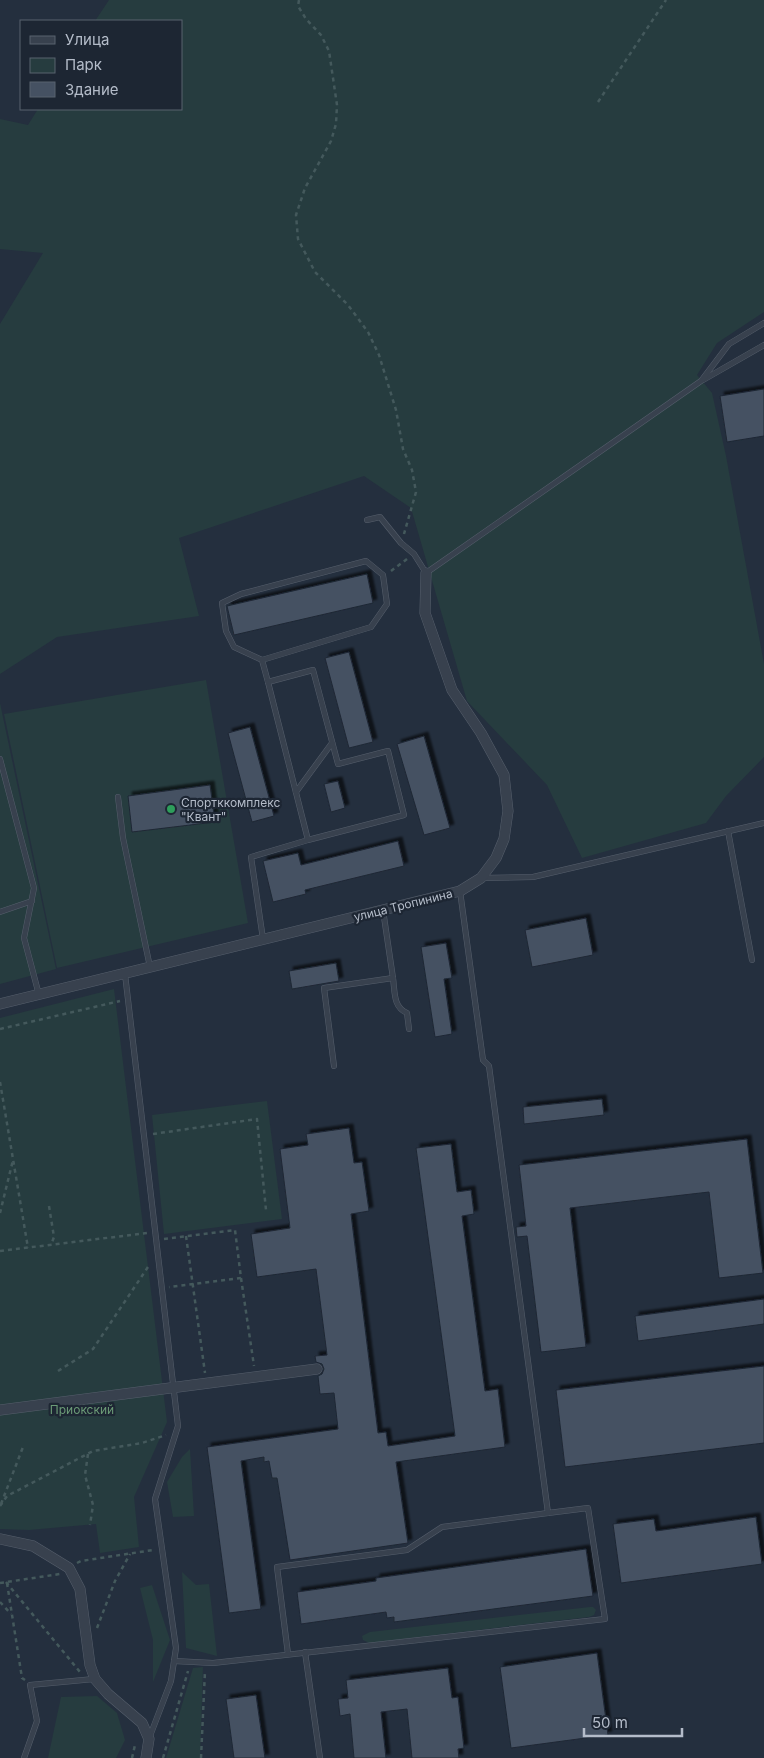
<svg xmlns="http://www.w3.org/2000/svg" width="764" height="1758" font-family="Inter,sans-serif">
	<defs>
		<filter id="shadow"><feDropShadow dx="4" dy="-4" stdDeviation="1" flood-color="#0009"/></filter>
	</defs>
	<rect width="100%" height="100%" fill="#242f3e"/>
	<g fill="#263c3f">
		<path d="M109,0H764V312L717,343L697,375L712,393L726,456L764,664V757L726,796L706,823L582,858L547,785L467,701L411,508L364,476L179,538L199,616L57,637L0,674V324L43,253L0,249V119L28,125L38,109H181V21H95Z"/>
		<path d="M206,680L248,923L57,968L4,714Z"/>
		<path d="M0,703L56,969L0,984Z"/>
		<path d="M114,989L167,1422L134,1497L139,1547L100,1553L96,1524L29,1530L0,1529V1018Z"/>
		<path d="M267,1101L282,1219L164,1234L152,1115Z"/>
		<path d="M190,1449L194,1516L173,1517L167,1482L182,1457Z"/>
		<path d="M182,1572L196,1585L209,1584L217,1656L186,1648Z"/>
		<path d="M152,1585L170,1640L153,1682V1640L140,1588Z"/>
		<path d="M590,1607H593L596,1610L594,1615L589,1617L369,1643L363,1640L362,1636L370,1632Z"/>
		<path d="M203,1667L200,1758H166L193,1668Z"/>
		<path d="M97,1696L117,1713L125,1740L116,1758H48L61,1697Z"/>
	</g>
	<g fill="#455162" stroke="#1f2835" filter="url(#shadow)">
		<path d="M764,389V436L727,442L720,396Z"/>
		<path d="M367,574L373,603L234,635L227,606Z"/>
		<path d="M349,652L373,742L349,748L325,658Z"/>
		<path d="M250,727L274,816L252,822L228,733Z"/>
		<path d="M424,736L450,828L424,835L397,744Z"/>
		<path d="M338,781L345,808L331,812L324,784Z"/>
		<path d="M210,785L215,822L132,832L128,796Z"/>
		<path d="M398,841L404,866L305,890L306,894L273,902L263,861L298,853L301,865Z"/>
		<path d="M586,918L593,955L532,967L525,930Z"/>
		<path d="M446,943L452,978L444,979L452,1034L435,1037L421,947Z"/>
		<path d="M336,963L339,981L292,989L289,971Z"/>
		<path d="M602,1099L604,1115L524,1124L523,1107Z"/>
		<path d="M349,1128L354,1163L362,1162L369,1211L351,1214L378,1433L386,1432L388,1446L455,1436L416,1148L451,1144L457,1192L471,1190L474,1214L462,1216L485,1391L498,1389L505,1447L396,1462L408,1543L290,1560L277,1478H272L269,1461L264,1462V1457L241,1461L261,1609L229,1613L207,1447L338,1429L334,1393L320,1394L318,1376L322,1374L324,1369L322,1364L316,1362L315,1356L327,1355L316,1269L257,1277L251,1234L290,1228L280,1149L308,1145L306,1134Z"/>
		<path d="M747,1139L763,1273L719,1278L709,1192L570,1208L586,1347L541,1352L527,1236L517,1237L516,1227L526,1226L519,1165Z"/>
		<path d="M764,1299V1324L638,1341L635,1316Z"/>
		<path d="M764,1366V1443L565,1467L556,1390Z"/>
		<path d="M756,1517L762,1564L621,1583L613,1524L654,1519L656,1531Z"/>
		<path d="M586,1549L593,1596L394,1622V1617L387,1618L386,1612L301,1624L297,1592L376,1581V1578Z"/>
		<path d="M597,1653L608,1735L511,1748L500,1667Z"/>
		<path d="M448,1668L452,1698L458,1697L464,1748L458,1749L459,1758H412L407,1709L381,1712L386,1758H354L350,1714L340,1716L338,1699L348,1698L346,1680Z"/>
		<path d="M256,1695L265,1758H234L226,1699Z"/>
	</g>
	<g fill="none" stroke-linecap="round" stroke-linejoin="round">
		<defs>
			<g id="lane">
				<path d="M703,380L764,345"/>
				<path d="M367,520L380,517L401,543L414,554L426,573L701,381L729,344L764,323"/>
				<path d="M262,660L234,647L226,631L222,603L241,594L366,561L383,575L387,604L371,627L262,660L268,682"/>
				<path d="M0,759L34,888L24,938L39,995"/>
				<path d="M296,792L332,743"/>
				<path d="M118,797L123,838L150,967"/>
				<path d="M728,831L752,960"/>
				<path d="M481,878L533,877L764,823"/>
				<path d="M0,912L32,901"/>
				<path d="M263,939L251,857L308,840L404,815L388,751L338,764L313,670L268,682L308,840"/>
				<path d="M125,974L178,1426L155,1499L176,1648L171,1681L150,1736"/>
				<path d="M393,978C395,992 393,1007 407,1013L409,1029"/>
				<path d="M334,1066L324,988L393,978L383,910"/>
				<path d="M305,1652L320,1758"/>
				<path d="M288,1654L277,1567L407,1550L442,1527L548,1513"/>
				<path d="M174,1661L213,1663L605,1619L588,1508L548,1513L489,1066L483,1060L460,891"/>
				<path d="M24,1758L37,1721L30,1685L94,1679"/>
			</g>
			<g id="street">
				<path d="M0,1004L460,891L481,878L496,858L504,839L508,811L504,775L481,733L452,690L425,613L426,573"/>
				<path d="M0,1410L317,1369"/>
				<path d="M0,1539L33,1546L69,1568L80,1589L90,1665L95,1679L108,1694L142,1723L149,1739L146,1758"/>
			</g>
		</defs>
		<use href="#lane" stroke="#565f6c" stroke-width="6"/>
		<use href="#street" stroke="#565f6c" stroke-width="11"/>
		<g stroke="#44595c" stroke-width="2.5" stroke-dasharray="4 4" stroke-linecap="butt">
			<path d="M299,0L298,6L306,19L321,35L329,51L337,105L336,124L331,141L305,188L296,215L298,239L315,272L348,305L368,332L379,355L396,410L403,449L412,470L416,492L404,534"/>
			<path d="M598,102L666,0"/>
			<path d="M391,571L407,559"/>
			<path d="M0,1029L120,1001"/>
			<path d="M0,1082L28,1248"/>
			<path d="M153,1134L257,1119L266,1210"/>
			<path d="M49,1206L54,1237L51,1245"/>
			<path d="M0,1213L13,1160"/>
			<path d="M186,1236L205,1373"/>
			<path d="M164,1239L235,1230L241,1278L169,1287"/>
			<path d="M0,1251L147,1233"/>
			<path d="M241,1278L254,1366"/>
			<path d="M58,1371L93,1349L150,1264"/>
			<path d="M88,1454L85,1475L93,1505L90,1525"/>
			<path d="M1,1504L23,1447"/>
			<path d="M0,1506L7,1496L93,1451L142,1443L166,1435"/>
			<path d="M77,1563L81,1561L153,1550"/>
			<path d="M6,1582L80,1672"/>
			<path d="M0,1583L60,1574"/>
			<path d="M7,1583L22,1678L25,1680"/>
			<path d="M0,1602L11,1614"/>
			<path d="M97,1628L115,1581L130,1554"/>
			<path d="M132,1758L135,1745"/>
			<path d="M163,1758L188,1671"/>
			<path d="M201,1758L205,1671"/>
		</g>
		<use href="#lane" stroke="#38414e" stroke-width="5"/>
		<use href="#street" stroke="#38414e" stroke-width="10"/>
	</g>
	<circle fill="#2e9e5b" stroke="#1d2633" stroke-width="2" cx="171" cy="809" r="5"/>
	<g text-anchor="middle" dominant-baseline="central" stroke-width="4.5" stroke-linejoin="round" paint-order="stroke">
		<g font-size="12" fill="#b4bcc9" stroke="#1d2633" text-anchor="start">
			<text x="181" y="802">Спортккомплекс<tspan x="181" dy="14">"Квант"</tspan></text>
		</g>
		<g font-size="12" fill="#b4bcc9" stroke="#1d2633">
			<text transform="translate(403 905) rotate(-14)">улица Тропинина</text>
		</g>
		<g font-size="12" fill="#6b9a76" stroke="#1d2633">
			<text x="82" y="1409">Приокский</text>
		</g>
	</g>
	<rect x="20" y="20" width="162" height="90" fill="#1d2633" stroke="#59626f"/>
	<rect x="30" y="36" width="25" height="8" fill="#38414e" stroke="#59626f"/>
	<text x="65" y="45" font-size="15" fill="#b4bcc9">Улица</text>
	<rect x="30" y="58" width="25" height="15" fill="#263c3f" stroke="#59626f"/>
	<text x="65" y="70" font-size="15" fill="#b4bcc9">Парк</text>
	<rect x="30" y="82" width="25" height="15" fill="#455162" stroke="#59626f"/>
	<text x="65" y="95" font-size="15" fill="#b4bcc9">Здание</text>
	<path d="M584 1728v8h98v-8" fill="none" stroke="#b4bcc9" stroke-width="2.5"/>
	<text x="592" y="1728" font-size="15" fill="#b4bcc9" stroke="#1d2633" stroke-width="4" paint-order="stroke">50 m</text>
</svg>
